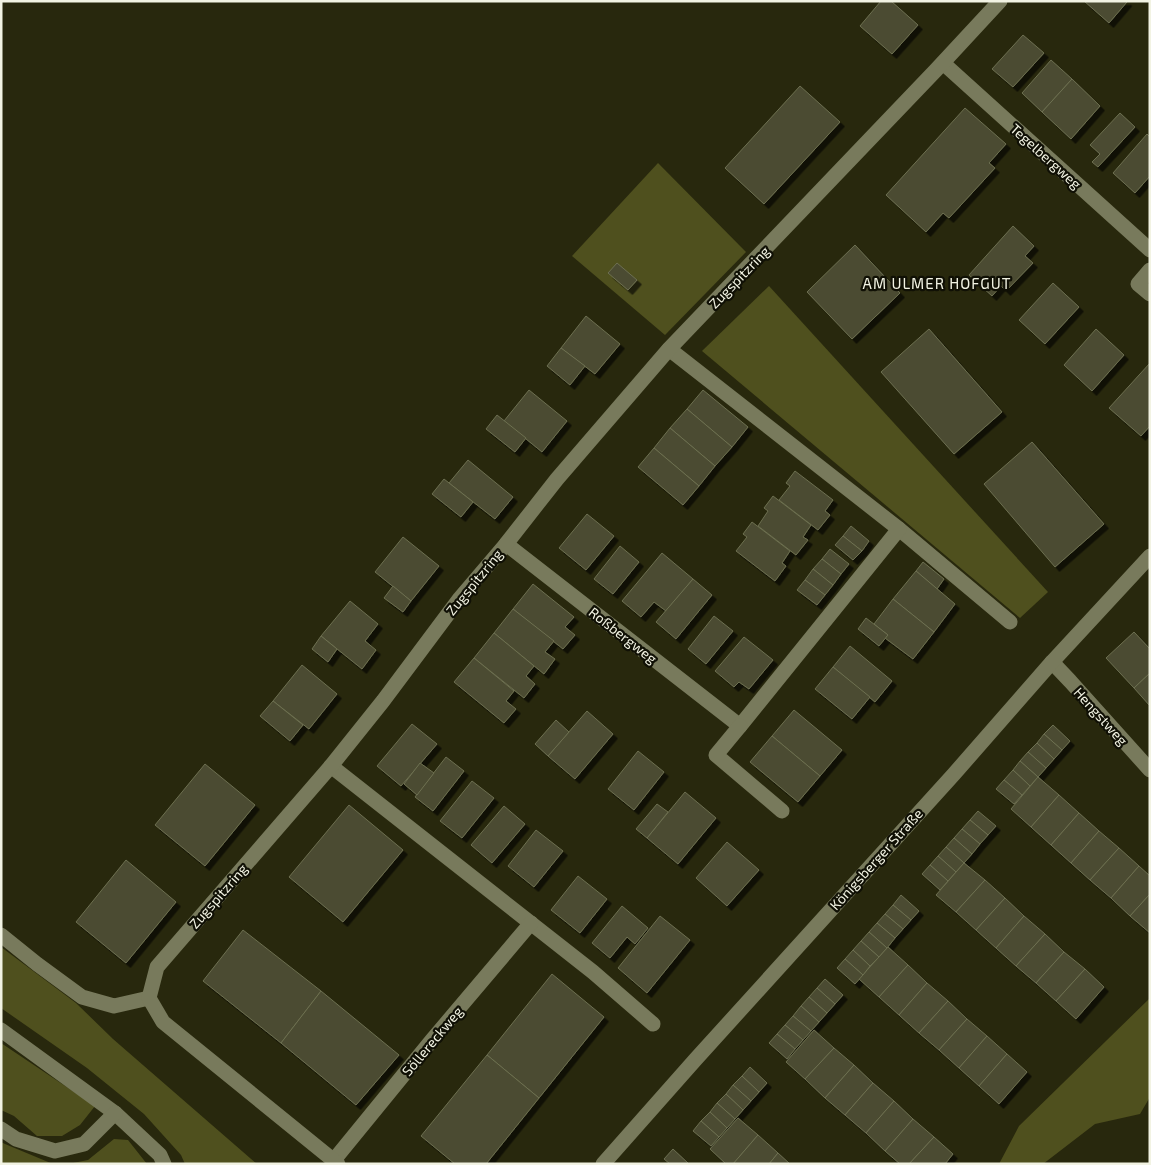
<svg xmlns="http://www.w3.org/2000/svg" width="1151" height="1165" font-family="'Exo 2',sans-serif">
	<defs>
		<filter id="shadow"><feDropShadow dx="4.5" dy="4.5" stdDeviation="0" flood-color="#0009"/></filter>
	</defs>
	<rect width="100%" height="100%" fill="#28280d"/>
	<g fill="#4f501e">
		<path d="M658,163L746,252L665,335L572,256Z"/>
		<path d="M769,286L1048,592L1020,618L702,351Z"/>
		<path d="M1,947L76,1003L113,1039L257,1164H185L181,1155L144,1114L87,1068L1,1008Z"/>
		<path d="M1150,998V1097L1140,1114L1095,1124L1043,1164H999L1019,1126Z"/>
		<path d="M1,1043L95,1106L80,1125L62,1136H37L14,1116L1,1110Z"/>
		<path d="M114,1139L128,1140L147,1164H68L88,1160Z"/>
		<path d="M1,1142L5,1144L53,1164H1Z"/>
	</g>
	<g fill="#4b4c30" stroke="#6d6f51" filter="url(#shadow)">
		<path d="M881,1H891L918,25L892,54L860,26Z"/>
		<path d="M1084,1H1127V2L1109,23Z"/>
		<path d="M1023,35L1044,53L1013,87L992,69Z"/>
		<path d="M1051,60L1072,79L1042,112L1022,93Z"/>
		<path d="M1072,79L1100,106L1071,139L1042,112Z"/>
		<path d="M800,86L840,122L764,204L725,168Z"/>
		<path d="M965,108L1006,144L989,163L995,168L949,218L943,213L926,232L886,195Z"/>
		<path d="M1120,113L1135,127L1098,167L1092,162L1100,154L1090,145Z"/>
		<path d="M1147,134L1150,137V176L1135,193L1113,173Z"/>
		<path d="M1013,226L1034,246L1025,256L1033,263L1006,291L1001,286L992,296L969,275Z"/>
		<path d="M855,245L900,293L852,339L807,292Z"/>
		<path d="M617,263L637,280L628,290L608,273Z"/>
		<path d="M1053,283L1079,307L1045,344L1019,320Z"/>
		<path d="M586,316L620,344L595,374L561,348Z"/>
		<path d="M929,329L1002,412L954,454L881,372Z"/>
		<path d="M1096,329L1124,355L1092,391L1064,365Z"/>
		<path d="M561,348L585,366L570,385L547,366Z"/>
		<path d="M1150,363V426L1141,436L1109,408Z"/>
		<path d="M529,390L567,421L542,452L504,421Z"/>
		<path d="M703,390L748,427L732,447L687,409Z"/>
		<path d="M687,409L732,447L715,466L670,428Z"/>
		<path d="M497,415L526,438L515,452L486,429Z"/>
		<path d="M670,428L715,466L699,486L654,448Z"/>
		<path d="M1032,442L1104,524L1055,567L984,484Z"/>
		<path d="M654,448L699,486L683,505L638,467Z"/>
		<path d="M468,460L513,497L495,519L449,483Z"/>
		<path d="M795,471L833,500L825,511L830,515L818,530L779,500L790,486L786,483Z"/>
		<path d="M444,479L473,502L461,517L432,494Z"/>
		<path d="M773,496L811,525L803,537L808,540L796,555L758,526L768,511L764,508Z"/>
		<path d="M587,514L614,536L586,570L559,548Z"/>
		<path d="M752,522L790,551L782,563L786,566L775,581L736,551L747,537L743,534Z"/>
		<path d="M851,526L869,541L862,551L843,536Z"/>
		<path d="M843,536L862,551L853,560L835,545Z"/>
		<path d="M403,537L439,566L411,601L375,572Z"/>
		<path d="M620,546L639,562L613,594L594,579Z"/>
		<path d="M830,549L849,564L841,574L822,559Z"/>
		<path d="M662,553L693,579L666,611L654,602L641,617L622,601Z"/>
		<path d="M822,559L841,574L833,585L813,569Z"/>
		<path d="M923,562L944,579L937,589L916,571Z"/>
		<path d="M813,569L833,585L825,595L805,580Z"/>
		<path d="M916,571L955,604L934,632L893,599Z"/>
		<path d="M693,579L712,595L676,639L656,622Z"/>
		<path d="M805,580L825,595L817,605L797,590Z"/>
		<path d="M533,584L574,617L565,627L575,635L563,649L513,609Z"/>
		<path d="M393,586L411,601L403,612L384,598Z"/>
		<path d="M893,599L934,632L913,659L885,638L888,635L874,624Z"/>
		<path d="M350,601L378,624L365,641L376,650L362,669L321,636Z"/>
		<path d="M513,609L554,641L545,652L555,659L544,674L494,633Z"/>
		<path d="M714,616L733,631L706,664L688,649Z"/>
		<path d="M866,618L888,635L879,646L858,629Z"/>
		<path d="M1134,632L1150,649V673L1134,688L1106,658Z"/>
		<path d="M494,633L534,666L526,676L535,684L524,698L474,658Z"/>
		<path d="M321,636L337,649L328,662L312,649Z"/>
		<path d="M744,637L773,660L749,689L739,682L734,687L715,671Z"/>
		<path d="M850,646L892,681L875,702L833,667Z"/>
		<path d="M474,658L514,691L506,701L516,709L504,723L454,682Z"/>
		<path d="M302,665L337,694L309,729L273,701Z"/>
		<path d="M833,667L870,697L852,719L815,689Z"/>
		<path d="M1150,673V706L1134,688Z"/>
		<path d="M273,701L303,725L290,741L260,716Z"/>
		<path d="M794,710L842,750L820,776L772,736Z"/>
		<path d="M587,711L613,734L575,779L548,756Z"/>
		<path d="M556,720L569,732L548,756L535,744Z"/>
		<path d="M412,724L437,744L401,786L377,766Z"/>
		<path d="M1053,725L1070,741L1062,750L1044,734Z"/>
		<path d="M1044,734L1062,750L1054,759L1037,743Z"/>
		<path d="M772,736L820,776L798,802L750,762Z"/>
		<path d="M1037,743L1054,759L1046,768L1028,752Z"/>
		<path d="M638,751L664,772L634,810L608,789Z"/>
		<path d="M1028,752L1046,768L1038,777L1020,761Z"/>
		<path d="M446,757L464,771L433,811L415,797Z"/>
		<path d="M1020,761L1038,777L1030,786L1013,770Z"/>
		<path d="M420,763L434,773L417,795L404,784Z"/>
		<path d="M205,764L255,805L205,866L155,825Z"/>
		<path d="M1013,770L1030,786L1022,795L1004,780Z"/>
		<path d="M1038,777L1059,795L1031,827L1011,809Z"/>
		<path d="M1004,780L1022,795L1014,804L996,789Z"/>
		<path d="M472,781L494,798L462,838L440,821Z"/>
		<path d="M685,792L716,818L678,864L647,838Z"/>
		<path d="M1059,795L1079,813L1051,845L1031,827Z"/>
		<path d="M657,804L668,812L647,838L636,829Z"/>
		<path d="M349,805L403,850L343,922L289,877Z"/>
		<path d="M504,806L525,824L492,863L471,845Z"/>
		<path d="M978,811L996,826L988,835L970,820Z"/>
		<path d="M1079,813L1099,831L1071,863L1051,845Z"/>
		<path d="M970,820L988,835L980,844L962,829Z"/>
		<path d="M962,829L980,844L972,854L954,838Z"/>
		<path d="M536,830L563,851L534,887L508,866Z"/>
		<path d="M1099,831L1119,848L1090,880L1071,863Z"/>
		<path d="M954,838L972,854L964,863L946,847Z"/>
		<path d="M727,842L759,870L727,906L696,878Z"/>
		<path d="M946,847L964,863L956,872L938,856Z"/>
		<path d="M1119,848L1139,866L1111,898L1090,880Z"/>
		<path d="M938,856L956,872L948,881L930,865Z"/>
		<path d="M126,860L176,902L126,963L76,922Z"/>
		<path d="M964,863L985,880L956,912L936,895Z"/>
		<path d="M930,865L948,881L940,890L922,874Z"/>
		<path d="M1139,866L1150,876V894L1130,916L1111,898Z"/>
		<path d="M578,876L607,899L580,933L551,910Z"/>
		<path d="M985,880L1005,898L976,930L956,912Z"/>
		<path d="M1150,894V933L1130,916Z"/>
		<path d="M901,895L919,911L911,920L893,905Z"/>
		<path d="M1005,898L1024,916L996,948L976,930Z"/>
		<path d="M893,905L911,920L903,929L885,914Z"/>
		<path d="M622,906L648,928L635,944L627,937L610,958L592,943Z"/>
		<path d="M885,914L903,929L895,938L877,923Z"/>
		<path d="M660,916L690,940L647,993L618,968Z"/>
		<path d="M1024,916L1045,934L1016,966L996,948Z"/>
		<path d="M877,923L895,938L887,948L869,932Z"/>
		<path d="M243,930L321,991L281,1043L203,981Z"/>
		<path d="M869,932L887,948L879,957L861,941Z"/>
		<path d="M1045,934L1064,952L1036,983L1016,966Z"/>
		<path d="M861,941L879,957L870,966L853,950Z"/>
		<path d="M888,947L908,965L879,997L859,979Z"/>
		<path d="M853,950L870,966L863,975L845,959Z"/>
		<path d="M1064,952L1085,969L1056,1001L1036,983Z"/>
		<path d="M845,959L863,975L855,984L837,968Z"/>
		<path d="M908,965L927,983L899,1015L879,997Z"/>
		<path d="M1085,969L1104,987L1076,1019L1056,1001Z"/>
		<path d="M552,974L604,1017L539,1098L487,1055Z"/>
		<path d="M825,979L843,995L835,1004L817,988Z"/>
		<path d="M927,983L948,1001L919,1033L899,1015Z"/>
		<path d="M817,988L835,1004L827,1013L809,997Z"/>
		<path d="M321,991L399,1055L356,1105L281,1043Z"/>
		<path d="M809,997L827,1013L819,1022L801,1006Z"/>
		<path d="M948,1001L967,1019L939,1050L919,1033Z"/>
		<path d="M801,1006L819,1022L811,1031L793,1016Z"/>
		<path d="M793,1016L811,1031L803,1040L785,1025Z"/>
		<path d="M967,1019L987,1036L959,1068L939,1050Z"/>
		<path d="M785,1025L803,1040L795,1049L777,1034Z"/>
		<path d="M814,1030L834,1048L805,1079L786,1062Z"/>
		<path d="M777,1034L795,1049L787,1059L769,1043Z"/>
		<path d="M987,1036L1007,1054L979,1086L959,1068Z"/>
		<path d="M834,1048L854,1065L825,1098L805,1079Z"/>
		<path d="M1007,1054L1027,1072L999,1104L979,1086Z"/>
		<path d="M487,1055L539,1098L486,1164H455L421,1136Z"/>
		<path d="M854,1065L873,1083L845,1115L825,1098Z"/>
		<path d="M750,1067L767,1083L759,1092L742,1076Z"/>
		<path d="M742,1076L759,1092L751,1101L733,1085Z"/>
		<path d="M873,1083L894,1101L866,1133L845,1115Z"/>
		<path d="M733,1085L751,1101L743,1110L726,1094Z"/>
		<path d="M726,1094L743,1110L735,1119L717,1103Z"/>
		<path d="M894,1101L913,1119L885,1151L866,1133Z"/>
		<path d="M717,1103L735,1119L727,1128L710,1112Z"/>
		<path d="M710,1112L727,1128L719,1137L701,1121Z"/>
		<path d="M738,1118L758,1135L733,1164H726L710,1149Z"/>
		<path d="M913,1119L934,1137L909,1164H900L885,1151Z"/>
		<path d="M701,1121L719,1137L711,1146L693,1131Z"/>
		<path d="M758,1135L778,1153L769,1164H733Z"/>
		<path d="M934,1137L953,1154L945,1164H909Z"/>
		<path d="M673,1149L689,1164H670L664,1159Z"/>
		<path d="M778,1153L790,1164H769Z"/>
	</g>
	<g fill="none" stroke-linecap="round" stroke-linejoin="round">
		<g stroke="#787a5c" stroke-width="15">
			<path d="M943,63L1150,250"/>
			<path d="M1150,270L1138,284L1150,294"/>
			<path d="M899,529L1010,622"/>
			<path d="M506,544L740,726L899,529L669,349"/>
			<path d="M1052,662L1070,681L1150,770"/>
			<path d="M740,726L716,755L782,811"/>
			<path d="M331,766L593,972L653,1024"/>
			<path d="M1,935L37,964L82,997L114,1006L149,998"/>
			<path d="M1,1030L115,1113L160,1155L164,1164"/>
			<path d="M1,1129L16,1139L55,1151L84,1144L115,1113"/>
			<path d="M334,1160L432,1040L531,923"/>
			<path d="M338,1164L163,1022L149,998L157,967L331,766L383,701L460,598L506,544L557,479L669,349L936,70L1000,1"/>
			<path d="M603,1164L695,1060L954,774L1052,662L1150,556"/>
		</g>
	</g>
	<g text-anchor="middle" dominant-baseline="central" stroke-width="4.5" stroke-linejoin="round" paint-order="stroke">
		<g font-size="14" fill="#f2f3e3" stroke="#101005">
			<text transform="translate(1046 156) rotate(42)">Tegelbergweg</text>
			<text transform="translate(739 277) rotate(-46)">Zugspitzring</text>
			<text transform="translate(474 582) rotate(-51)">Zugspitzring</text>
			<text transform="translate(623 635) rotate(38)">Roßbergweg</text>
			<text transform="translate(1101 716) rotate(48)">Hengstweg</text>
			<text transform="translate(876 859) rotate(-48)">Königsberger Straße</text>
			<text transform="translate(218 896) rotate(-49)">Zugspitzring</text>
			<text transform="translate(432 1041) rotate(-50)">Söllereckweg</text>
		</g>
		<g font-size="15" letter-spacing="1" fill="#f2f3e3" stroke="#101005">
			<text x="937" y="283">AM ULMER HOFGUT</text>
		</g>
	</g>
	<rect width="1151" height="1165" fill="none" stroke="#f2f3e3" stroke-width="5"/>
</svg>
